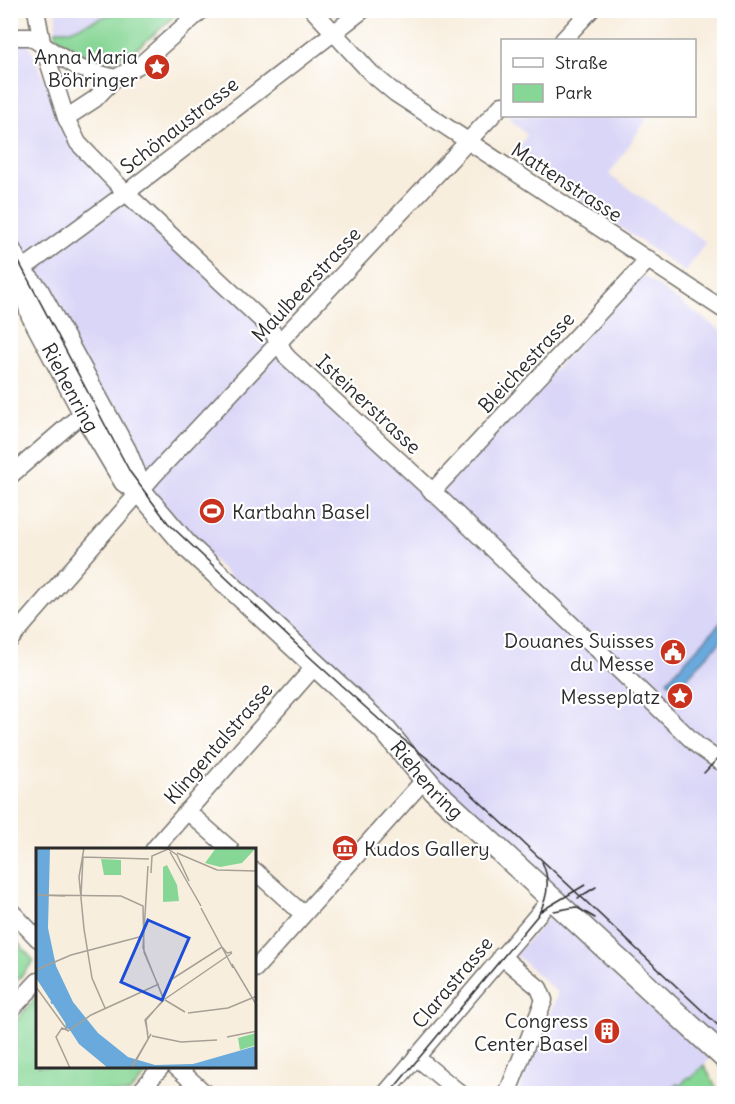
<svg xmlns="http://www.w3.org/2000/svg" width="735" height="1104" font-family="Delius,sans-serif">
	<rect width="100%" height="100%" fill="#fff"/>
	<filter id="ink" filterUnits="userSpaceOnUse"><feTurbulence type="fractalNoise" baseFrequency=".0167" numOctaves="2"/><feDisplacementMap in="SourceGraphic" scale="12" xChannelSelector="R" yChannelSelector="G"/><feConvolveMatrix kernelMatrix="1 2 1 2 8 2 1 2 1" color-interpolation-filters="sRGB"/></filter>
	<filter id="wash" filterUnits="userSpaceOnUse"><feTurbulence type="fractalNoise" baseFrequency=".008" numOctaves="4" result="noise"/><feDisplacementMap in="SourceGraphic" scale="24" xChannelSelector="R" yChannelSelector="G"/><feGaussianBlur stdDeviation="1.35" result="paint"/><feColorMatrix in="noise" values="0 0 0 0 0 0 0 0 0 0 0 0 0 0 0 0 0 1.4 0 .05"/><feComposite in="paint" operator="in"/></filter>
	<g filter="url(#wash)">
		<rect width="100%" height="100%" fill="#f8eede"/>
		<g fill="#dad6f7">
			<path d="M57,11H180L128,55L110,61L100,60L55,36Z"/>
			<path d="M27,41L75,146L268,330L433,500L642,275L724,333V1049L720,1047L691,1079L688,1077L680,1086L676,1084L667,1093H518L558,993L515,954L563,903L163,511L30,278L11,238V42Z"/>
			<path d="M510,116L648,117L609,175L706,242L685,272L515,154L527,135L508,117Z"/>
		</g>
		<g fill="#86d695" stroke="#588060" stroke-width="1.5">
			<path d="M119,11H180C162,26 125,67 100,60C84,56 68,44 55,36L56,30H70Z"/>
			<path d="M11,935L34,961L11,988Z"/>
			<path d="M37,996L38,1066L153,1067L129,1093L11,1094V1027Z"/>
			<path d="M704,1065L719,1093H667L677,1084L680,1086L688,1077L691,1078Z"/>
		</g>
		<path fill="#69a9dc" stroke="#4a6a84" stroke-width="1.5" d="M724,619V638L676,689L667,681Z"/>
	</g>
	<g filter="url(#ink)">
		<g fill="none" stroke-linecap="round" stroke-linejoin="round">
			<defs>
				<g id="minor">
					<path d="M36,10L42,42L66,118L78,143L126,193L270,328L287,357L444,502L698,746L719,761"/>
					<path d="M313,10L371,73L395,93L724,310"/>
					<path d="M10,37H30L79,68L115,78L141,64L202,10"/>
					<path d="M563,40L591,10"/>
					<path d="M66,118L95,99L115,78"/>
					<path d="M20,271L126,193L363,10"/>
					<path d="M10,476L84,412"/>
					<path d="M432,492L649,259"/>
					<path d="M10,640L155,474L502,105"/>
					<path d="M187,811L230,849"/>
					<path d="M154,849L315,666"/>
					<path d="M255,871L303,914"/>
					<path d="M10,910L38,939"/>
					<path d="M501,956L539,988L544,1000L507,1094"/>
					<path d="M255,969L425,779"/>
					<path d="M10,1011L38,981"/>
					<path d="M416,1057L461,1094"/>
					<path d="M175,1066L206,1094"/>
					<path d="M138,1094L162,1066"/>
					<path d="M385,1094L552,898"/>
				</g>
				<g id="major">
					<path id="s1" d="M10,251L20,271L32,314L84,412L125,481L141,492L186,545L383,728L435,791L724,1057"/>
					<path d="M28,280L37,290L125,451L140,488"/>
				</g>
			</defs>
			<use href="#minor" stroke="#736f6a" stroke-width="19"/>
			<use href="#major" stroke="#736f6a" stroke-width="25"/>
			<use href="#minor" stroke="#fff" stroke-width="16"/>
			<use href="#major" stroke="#fff" stroke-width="22"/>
			<g stroke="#2b2b2b" stroke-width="1.5">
				<path d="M10,245L130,472L168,523L313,660L384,724L466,789L724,1031"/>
				<path d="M704,773L724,752"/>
				<path d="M578,898L596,887"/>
				<path d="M541,911L585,885"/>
				<path d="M554,911L576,907L595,918"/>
				<path d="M389,1094L538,915C548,898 551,881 542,862"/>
			</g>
		</g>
	</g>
	<defs>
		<symbol id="sight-disc" viewBox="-11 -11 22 22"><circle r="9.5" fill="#c8321e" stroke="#fff"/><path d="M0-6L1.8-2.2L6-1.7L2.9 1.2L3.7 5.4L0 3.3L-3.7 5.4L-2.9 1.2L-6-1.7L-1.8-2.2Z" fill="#fff"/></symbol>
		<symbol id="stadium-disc" viewBox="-11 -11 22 22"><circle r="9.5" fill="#c8321e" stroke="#fff"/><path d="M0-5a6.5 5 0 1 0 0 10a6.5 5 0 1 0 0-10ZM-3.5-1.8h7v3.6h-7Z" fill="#fff"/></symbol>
		<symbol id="civic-disc" viewBox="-11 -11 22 22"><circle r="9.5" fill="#c8321e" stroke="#fff"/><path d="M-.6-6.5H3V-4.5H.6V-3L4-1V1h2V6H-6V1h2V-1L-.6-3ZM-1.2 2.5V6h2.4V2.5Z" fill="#fff"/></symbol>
		<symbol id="museum-disc" viewBox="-11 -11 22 22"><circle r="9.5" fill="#c8321e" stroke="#fff"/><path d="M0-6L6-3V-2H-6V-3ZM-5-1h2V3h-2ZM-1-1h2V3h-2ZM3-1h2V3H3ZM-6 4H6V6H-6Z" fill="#fff"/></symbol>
		<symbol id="building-disc" viewBox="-11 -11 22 22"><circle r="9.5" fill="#c8321e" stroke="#fff"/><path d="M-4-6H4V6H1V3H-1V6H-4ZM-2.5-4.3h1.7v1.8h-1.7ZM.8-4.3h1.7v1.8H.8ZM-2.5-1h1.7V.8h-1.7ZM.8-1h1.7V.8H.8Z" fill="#fff"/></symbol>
	</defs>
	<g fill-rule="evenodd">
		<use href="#sight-disc" x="142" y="52" width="30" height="30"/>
		<use href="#stadium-disc" x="197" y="496" width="30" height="30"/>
		<use href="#civic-disc" x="658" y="637" width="30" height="30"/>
		<use href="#sight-disc" x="665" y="681" width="30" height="30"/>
		<use href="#museum-disc" x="330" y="833" width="30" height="30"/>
		<use href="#building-disc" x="592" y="1016" width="30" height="30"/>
	</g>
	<g text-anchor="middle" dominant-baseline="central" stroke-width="4.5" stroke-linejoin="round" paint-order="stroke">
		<g font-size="20" fill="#2b2b2b" stroke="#fff" text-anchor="end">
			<text x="138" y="56">Anna Maria<tspan x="138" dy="23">Böhringer</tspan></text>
			<text x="232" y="511" text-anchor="start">Kartbahn Basel</text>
			<text x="654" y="640">Douanes Suisses<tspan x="654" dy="23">du Messe</tspan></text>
			<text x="660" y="696">Messeplatz</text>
			<text x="364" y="848" text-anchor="start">Kudos Gallery</text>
			<text x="588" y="1020">Congress<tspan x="588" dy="23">Center Basel</tspan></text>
		</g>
		<g font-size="20" fill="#2b2b2b" stroke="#fff">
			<text transform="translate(179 125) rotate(-38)">Schönaustrasse</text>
			<text transform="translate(567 182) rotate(33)">Mattenstrasse</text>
			<text transform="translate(306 284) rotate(-47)">Maulbeerstrasse</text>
			<text transform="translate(526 362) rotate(-47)">Bleichestrasse</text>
			<text stroke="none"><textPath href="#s1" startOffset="150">Riehenring</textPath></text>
			<text transform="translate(369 404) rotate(43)">Isteinerstrasse</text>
			<text transform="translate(218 743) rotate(-49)">Klingentalstrasse</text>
			<text stroke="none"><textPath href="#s1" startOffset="684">Riehenring</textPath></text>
			<text transform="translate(452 982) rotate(-50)">Clarastrasse</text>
		</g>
	</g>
	<g transform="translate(36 848)">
		<rect width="220" height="220" fill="#f8eede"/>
		<path d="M180,0H220L206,15L184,19L169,15ZM65,11L85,12V27H68ZM131,17L141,37L143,53L127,54V19ZM220,185V197L204,202L202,190Z" fill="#86d695"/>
		<path d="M0,0H14L12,80L20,118L37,154L62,185L92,209L119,217L157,216L220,198V220H72L43,196L0,130Z" fill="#69a9dc"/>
		<path fill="none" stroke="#69a9dc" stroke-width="3" d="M2,44V0M1,49V81L6,116M8,120L31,166V180M15,155L31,146M32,179L92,219M170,220L180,212L221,210M173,220L221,212"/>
		<path fill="none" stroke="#a6a096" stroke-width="1.5" d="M48,0L43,29L48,81L56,130L69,160M134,4L165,58M141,5L181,22L221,23M112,18L107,100L127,150M115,25L116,8L132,1L141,7L153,33M0,47L29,48M0,47L85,48L107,58L108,104L128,151L110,172L112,191L96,220M45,48L47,9L113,11M165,60L197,120M196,116L221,158M0,122L35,107L107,88M133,133L186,99L191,105L196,104M0,139L32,183L55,167L123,136M129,151L196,105M129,152L149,164M152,165L192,160L221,148M33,183L26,180L20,189L34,220M112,186L109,172L128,152M116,188L145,194L181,192M191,189L221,183M95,220L115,186L96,220"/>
		<path fill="#1d4ed8" fill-opacity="0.15" stroke="#1d4ed8" stroke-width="3" d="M112,72L153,90L126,152L85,134Z"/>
		<rect width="220" height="220" fill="none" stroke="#2b2b2b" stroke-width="3"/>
	</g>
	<rect width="735" height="1104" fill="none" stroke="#fff" stroke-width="36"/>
	<rect x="501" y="39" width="195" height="78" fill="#ffffff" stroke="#aaaaaa" stroke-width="1.5"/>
	<rect x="513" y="58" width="30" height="9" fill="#ffffff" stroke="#aaaaaa" stroke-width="1.5"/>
	<text x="555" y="69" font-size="18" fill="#2b2b2b">Straße</text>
	<rect x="513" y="84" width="30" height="18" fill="#86d695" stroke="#aaaaaa" stroke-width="1.5"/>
	<text x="555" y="99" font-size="18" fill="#2b2b2b">Park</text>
</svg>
